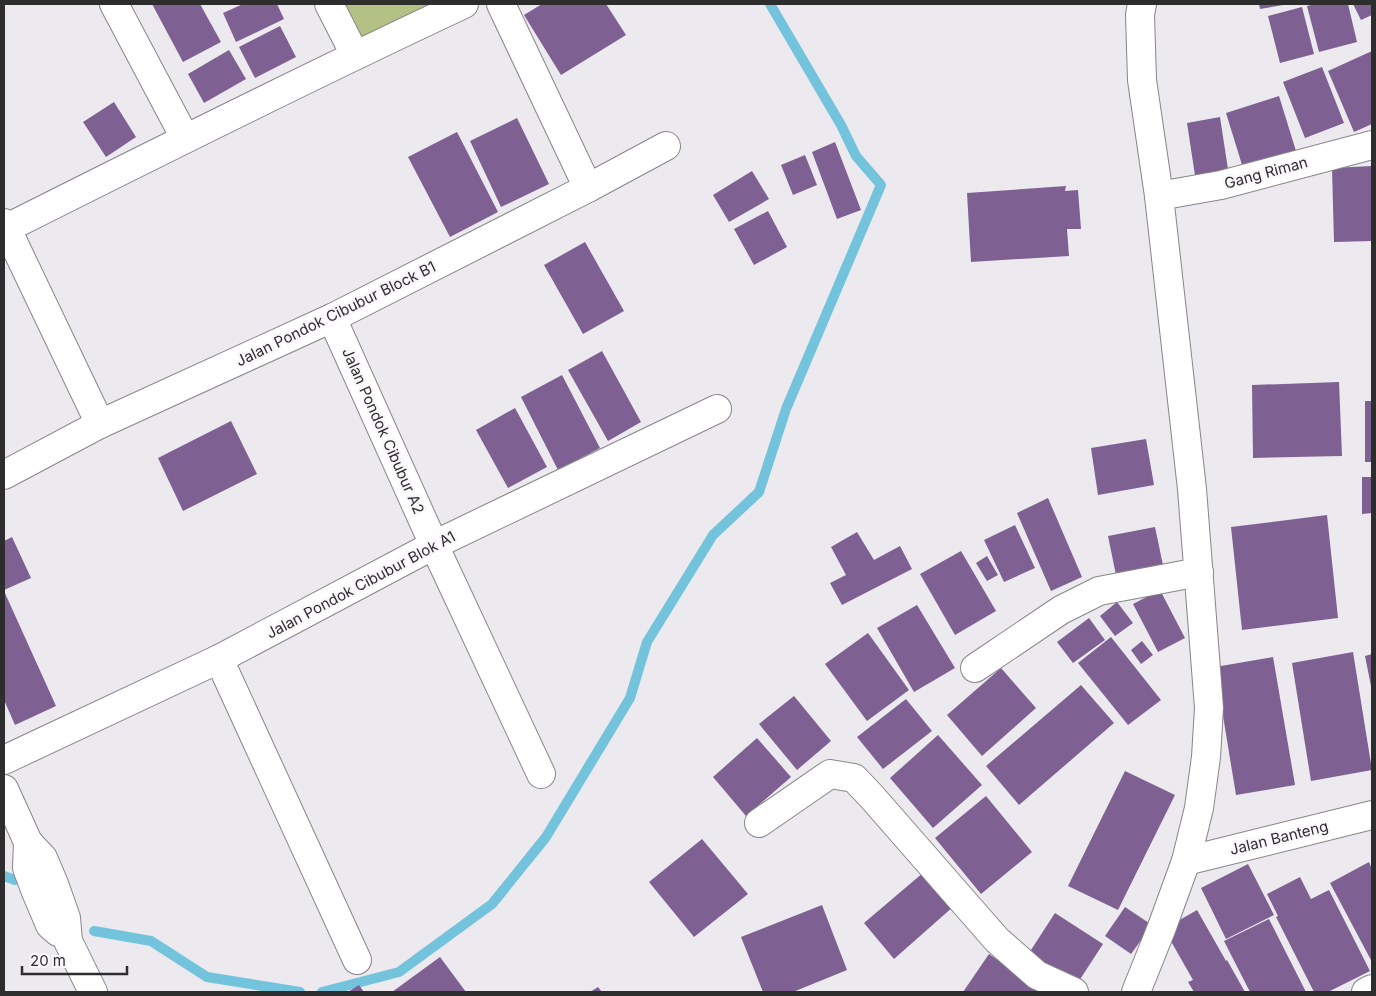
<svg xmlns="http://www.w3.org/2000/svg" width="1376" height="996" font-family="Inter,sans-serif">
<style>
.green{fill:#b3c184}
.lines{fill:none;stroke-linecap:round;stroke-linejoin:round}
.stream{stroke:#73c3dc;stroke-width:10}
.building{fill:#7e6093}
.minor-casing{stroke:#878589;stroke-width:30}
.tertiary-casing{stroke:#878589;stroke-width:30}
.minor{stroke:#fff;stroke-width:28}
.tertiary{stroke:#fff;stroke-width:28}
.labels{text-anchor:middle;stroke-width:5;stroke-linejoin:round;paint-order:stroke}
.street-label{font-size:15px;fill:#2e2d2e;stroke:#faf7fb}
</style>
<rect width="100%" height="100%" fill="#eceaee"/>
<path class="green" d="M329,4H464L355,55Z"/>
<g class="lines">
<g class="stream">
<path d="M4,876L15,880"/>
<path d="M94,931L151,941L207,977L300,992"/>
<path d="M322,992L399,972L492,904L546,837L630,698L647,642L713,535L759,492L786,409L881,185L856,156L841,125L770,4"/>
</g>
</g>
<g class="building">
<path d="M152,4H200L221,42L183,62Z"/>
<path d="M243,4H277L284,19L236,42L223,13Z"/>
<path d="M542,4H606L626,35L561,75L524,15Z"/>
<path d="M1259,4H1283V5L1260,9Z"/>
<path d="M1315,4H1348L1357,42L1319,52L1307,6Z"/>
<path d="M1353,4H1372V15L1361,20Z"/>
<path d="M1302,7L1314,54L1280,63L1268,16Z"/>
<path d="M280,26L296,57L255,78L239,47Z"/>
<path d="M229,50L246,79L204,103L188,74Z"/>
<path d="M1372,51V124L1354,132L1328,71Z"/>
<path d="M1322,67L1344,123L1305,138L1283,82Z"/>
<path d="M1279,96L1296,151L1243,168L1226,113Z"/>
<path d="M114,102L136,137L106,157L83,122Z"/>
<path d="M1220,117L1229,176L1196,182L1187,123Z"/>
<path d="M517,118L549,184L501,207L470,141Z"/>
<path d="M457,132L498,212L450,237L408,157Z"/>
<path d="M835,142L861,210L837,219L812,152Z"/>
<path d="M805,155L817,185L793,195L781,165Z"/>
<path d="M1372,166V241L1334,242L1332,168Z"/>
<path d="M752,171L769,199L729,222L713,195Z"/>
<path d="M1066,186L1065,191L1078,190L1081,229H1067L1069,256L971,262L967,193Z"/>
<path d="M768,211L787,247L754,265L734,229Z"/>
<path d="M585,242L624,311L583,334L544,265Z"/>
<path d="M602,351L641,422L608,441L568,370Z"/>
<path d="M562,375L600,448L558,470L521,397Z"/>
<path d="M1339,382L1342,456L1253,458L1252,385Z"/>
<rect x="1365" y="401" width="7" height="61"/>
<path d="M515,408L547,467L508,488L476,430Z"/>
<path d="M231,421L257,474L183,511L158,458Z"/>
<path d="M1146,439L1154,485L1098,495L1091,448Z"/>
<path d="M1362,477H1372V513L1362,514Z"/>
<path d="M1048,498L1082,577L1051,591L1017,513Z"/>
<path d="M1327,515L1338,618L1242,630L1231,527Z"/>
<path d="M1015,525L1035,568L1004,582L984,540Z"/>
<path d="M1155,527L1164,570L1117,580L1108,536Z"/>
<path d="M857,532L874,560L900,546L912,569L842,605L830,583L846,575L831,547Z"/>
<path d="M12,537L31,578L4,590V541Z"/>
<path d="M961,551L996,611L955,635L920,574Z"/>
<path d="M987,556L998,575L987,581L976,563Z"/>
<path d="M1160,590L1185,638L1158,652L1133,604Z"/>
<path d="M4,591L56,706L15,725L4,700Z"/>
<path d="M1117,602L1133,623L1115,636L1100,616Z"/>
<path d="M917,605L955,668L914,692L877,628Z"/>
<path d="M1089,618L1105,640L1073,663L1057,642Z"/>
<path d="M868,633L909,690L867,721L825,664Z"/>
<path d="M1111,637L1161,700L1128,725L1078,663Z"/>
<path d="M1142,641L1153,655L1141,664L1131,650Z"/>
<path d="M1353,652L1372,770L1311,781L1292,663Z"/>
<path d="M1372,654V686H1371L1365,656Z"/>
<path d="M1273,657L1295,785L1236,795L1215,667Z"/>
<path d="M1001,668L1036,708L982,756L947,715Z"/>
<path d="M1081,685L1114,723L1019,805L986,766Z"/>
<path d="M794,696L831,741L797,770L759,724Z"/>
<path d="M906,699L932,731L883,769L857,737Z"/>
<path d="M938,735L982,785L933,828L890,778Z"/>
<path d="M757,738L791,777L746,816L713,777Z"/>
<path d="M1125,771L1175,795L1118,910L1068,886Z"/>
<path d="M986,796L1032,852L981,894L935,838Z"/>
<path d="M702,839L748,894L694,937L649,882Z"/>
<path d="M1369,862L1372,869V962L1330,883Z"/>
<path d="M1248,864L1274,915L1226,939L1201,888Z"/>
<path d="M924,872L954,906L894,959L864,923Z"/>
<path d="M1300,877L1311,899L1329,890L1370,971L1328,992H1314L1276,917L1278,916L1267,894Z"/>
<path d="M822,905L847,970L793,992H763L741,937Z"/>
<path d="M1125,907L1152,925L1131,954L1105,936Z"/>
<path d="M1197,910L1226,961L1227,960L1245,992H1194L1188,982L1193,980L1164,929Z"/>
<path d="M1055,913L1103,944L1077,984L1029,953Z"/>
<path d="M1269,919L1306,992H1250L1224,941Z"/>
<path d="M989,954L1043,992H963Z"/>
<path d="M440,957L466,992H392Z"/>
<path d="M359,985L364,992H348Z"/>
<path d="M598,987L602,992H590Z"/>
</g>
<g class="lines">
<g class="minor-casing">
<g id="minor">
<path d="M114,4L185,138"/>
<path d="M329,4L355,55"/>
<path d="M501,4L588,188"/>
<path d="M1159,196L1221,185L1372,145"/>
<path d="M4,223L100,424"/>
<path d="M7,228C158,152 310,76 464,4"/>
<path d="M332,318L434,545L541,774"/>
<path d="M4,475L100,424L332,318L588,188L666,146"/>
<path d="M219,659L357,960"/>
<path d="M975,668L1061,610L1099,591L1199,572"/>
<path d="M4,760L219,659L434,545L717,409"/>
<path d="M4,789L28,842L43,858L54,884L66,918L68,941L93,992"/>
<path d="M759,823L830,774L854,778L872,797L997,940L1037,975L1074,992"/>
<path d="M28,842L27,868L36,892L50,925L58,932"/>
<path d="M1186,861L1372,815"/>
<path d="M1366,992L1372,989"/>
</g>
</g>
<g class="tertiary-casing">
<path id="tertiary" d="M1136,992L1162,927L1186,861L1199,808L1206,757L1209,708L1192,489L1159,196L1142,80L1140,15L1142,4"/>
</g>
<use href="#minor" class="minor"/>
<use href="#tertiary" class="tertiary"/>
</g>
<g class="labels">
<g class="street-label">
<text transform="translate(1266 173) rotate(-15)" y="5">Gang Riman</text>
<text transform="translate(336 314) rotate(-26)" y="5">Jalan Pondok Cibubur Block B1</text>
<text transform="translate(383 431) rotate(66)" y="5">Jalan Pondok Cibubur A2</text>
<text transform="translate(361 585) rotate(-28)" y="5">Jalan Pondok Cibubur Blok A1</text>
<text transform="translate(1279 838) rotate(-14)" y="5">Jalan Banteng</text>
</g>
</g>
<rect width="1376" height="996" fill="none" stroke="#2e2d2e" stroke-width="10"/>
<path d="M22 966v8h105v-8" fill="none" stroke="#2e2d2e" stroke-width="2.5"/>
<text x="30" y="966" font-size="15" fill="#2e2d2e" stroke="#faf7fb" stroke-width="4" paint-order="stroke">20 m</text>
</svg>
